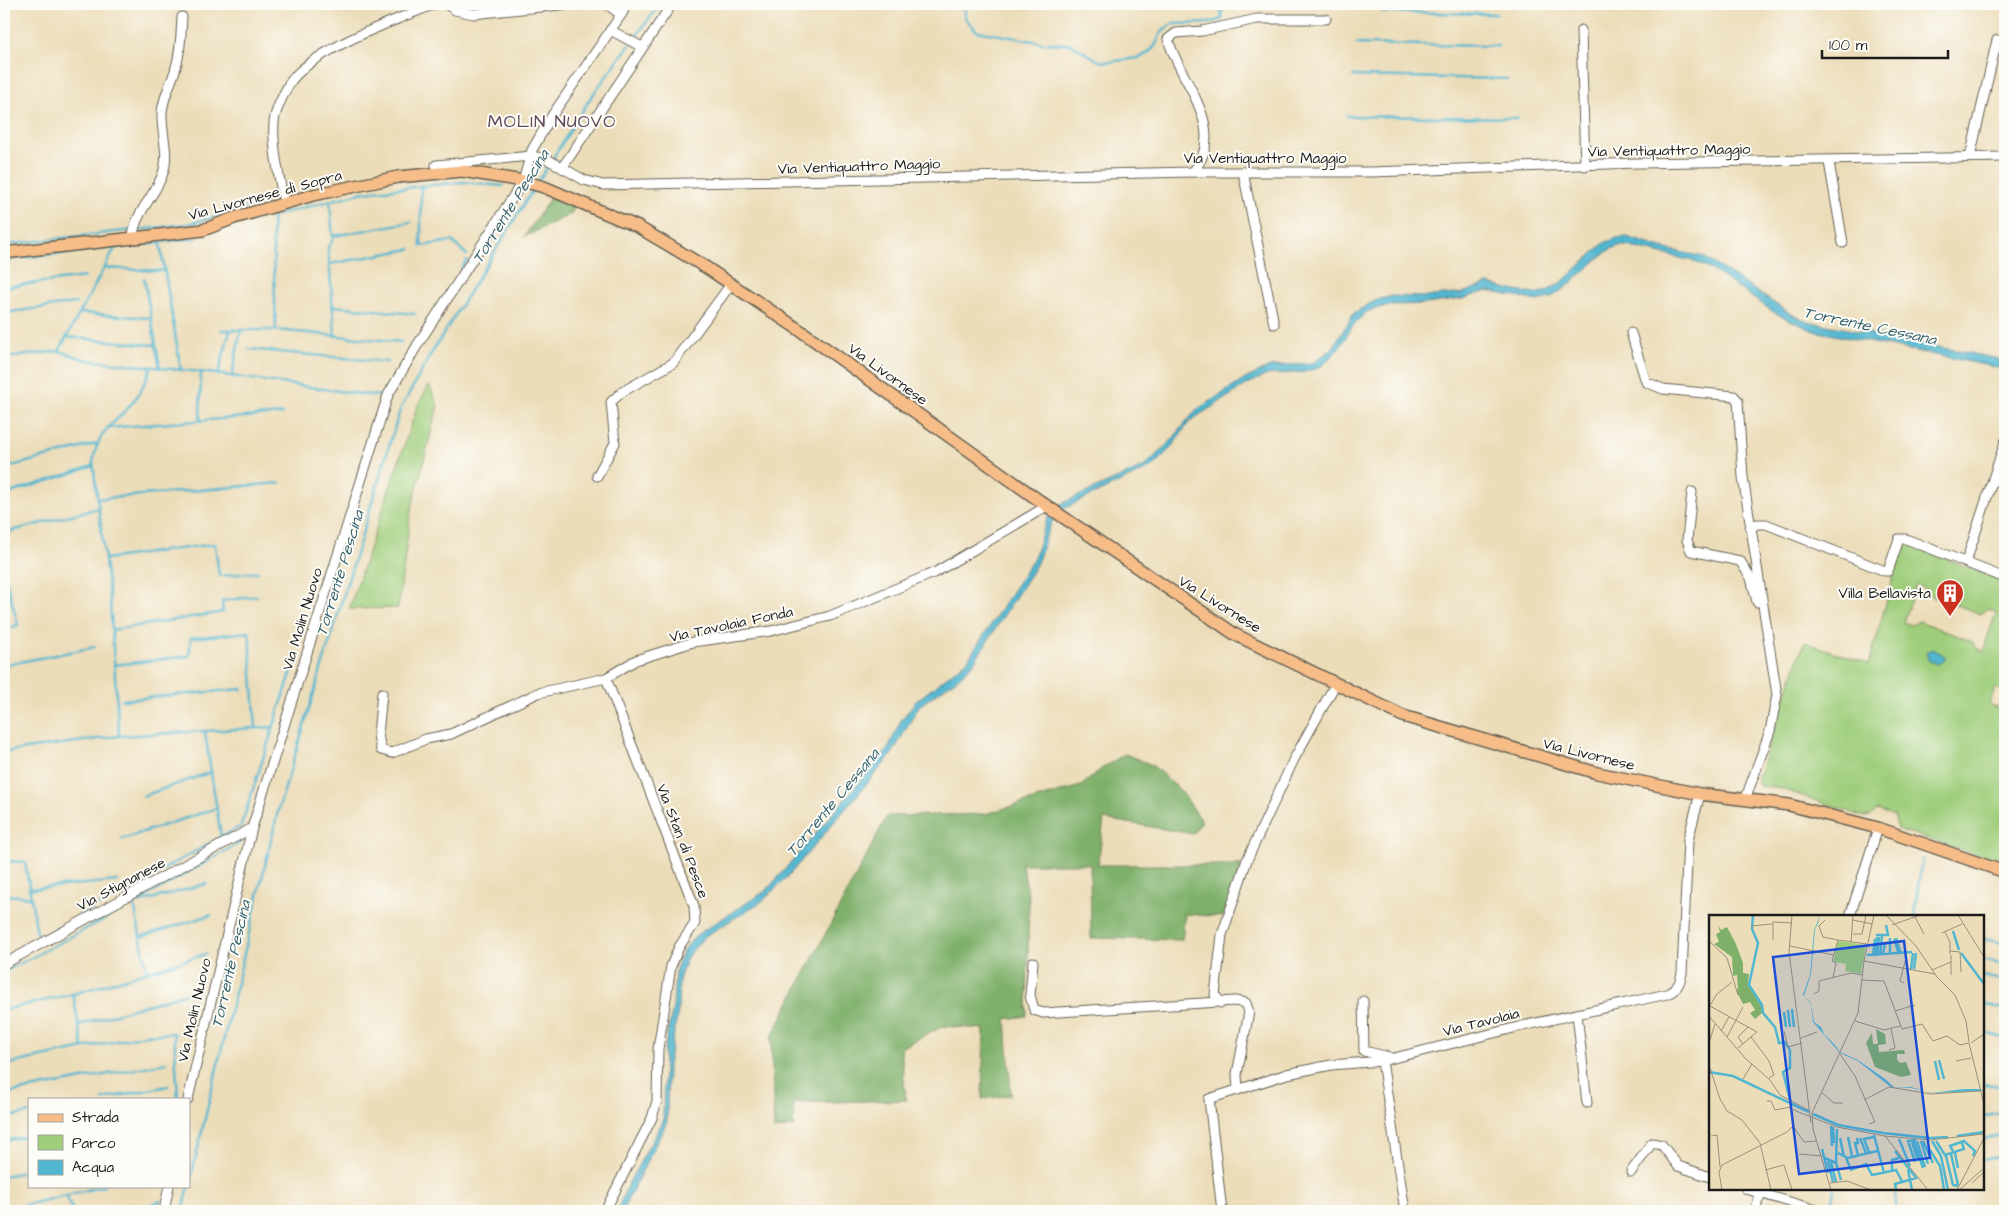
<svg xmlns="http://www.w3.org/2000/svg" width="2009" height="1215" font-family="'Architects Daughter',sans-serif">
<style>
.green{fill:#9fcd7a;stroke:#5e744b;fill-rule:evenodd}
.forest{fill:#7fb06a;stroke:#4e6643}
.water{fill:#51b6cf;stroke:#366976}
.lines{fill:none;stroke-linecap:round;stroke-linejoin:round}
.stream{stroke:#51b6cf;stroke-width:2.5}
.minor-casing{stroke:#656053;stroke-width:11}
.major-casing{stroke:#656053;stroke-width:14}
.minor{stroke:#fff;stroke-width:9}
.major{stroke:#f7bd88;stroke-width:11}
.labels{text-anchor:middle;stroke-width:4;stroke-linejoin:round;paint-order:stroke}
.street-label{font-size:15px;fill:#1c1c1c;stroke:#fdfcf7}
.poi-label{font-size:15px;fill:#1c1c1c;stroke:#fdfcf7;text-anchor:end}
.water-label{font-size:16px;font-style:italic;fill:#34616d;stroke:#fdfcf7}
.quarter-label{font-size:18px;letter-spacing:1px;fill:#634c5c;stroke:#fdfcf7}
.inset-river{fill:none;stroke:#51b6cf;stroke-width:2.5}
.inset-road{fill:none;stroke:#99907a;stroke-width:1}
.view{fill:#1d4ed8;fill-opacity:0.15;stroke:#1d4ed8;stroke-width:2.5}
.inset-edge{fill:none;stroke:#1c1c1c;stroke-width:2.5}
</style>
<rect width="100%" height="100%" fill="#fdfcf7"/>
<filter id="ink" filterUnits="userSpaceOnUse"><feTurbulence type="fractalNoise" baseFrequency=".02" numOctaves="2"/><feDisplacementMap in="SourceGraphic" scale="10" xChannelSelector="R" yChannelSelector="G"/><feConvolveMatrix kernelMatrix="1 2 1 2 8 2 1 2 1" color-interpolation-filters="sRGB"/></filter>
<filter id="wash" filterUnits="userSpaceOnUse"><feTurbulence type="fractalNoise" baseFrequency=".0096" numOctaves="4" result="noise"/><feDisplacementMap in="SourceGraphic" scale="20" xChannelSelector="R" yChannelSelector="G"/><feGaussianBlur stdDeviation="1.12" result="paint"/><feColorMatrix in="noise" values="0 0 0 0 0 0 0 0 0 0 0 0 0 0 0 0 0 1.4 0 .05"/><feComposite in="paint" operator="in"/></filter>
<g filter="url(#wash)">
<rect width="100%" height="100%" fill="#ecddb9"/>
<g class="green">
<path d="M429,385L438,405L411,511L398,608L349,609L417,407Z"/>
<path d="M1903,542L2005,582V692L1995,688L1989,705L2005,711V864L1898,829L1894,816L1877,810L1871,816L1864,817L1776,787L1759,786L1757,780L1804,642L1869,664ZM1916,585L1924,588L1927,594L1981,614L1988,609L1996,612L1983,651L1976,648L1973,642L1919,621L1911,625L1903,622Z"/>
</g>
<g class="forest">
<path d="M552,195L576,204L571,214L524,237Z"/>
<path d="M1125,754L1152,765L1181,791L1202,821L1193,834L1104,819L1098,865H1242L1223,917L1185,914L1182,940L1091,938L1090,864H1022L1029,899L1027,1016L1006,1019L1011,1095L982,1099L984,1029L943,1026L901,1048L906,1100L794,1103L793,1127L774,1130L771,1038L887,816L985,814L1081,786L1105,766Z"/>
</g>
<g class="water">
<path d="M1627,237L1661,248L1704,257L1791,314L1807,321L1994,358L2005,361V369L1814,331L1775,313L1712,270L1693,261L1626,246H1617L1605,253L1564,289L1550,298L1537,301L1487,291L1462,299L1426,304L1392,305L1374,309L1365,313L1352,327L1340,347L1321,367L1305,372L1267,375L1248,384L1190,421L1172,447L1152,467L1061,510C1046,525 1045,546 1036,565L973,664L958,678L919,706L892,754L791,873L764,900L704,937L687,957L679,980L678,1012L668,1065L667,1122L622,1211H617L627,1186L663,1121L664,1050L673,1007L675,972L684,949L698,934L767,890L888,749L900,722L915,702L967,661L1032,561C1041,544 1042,523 1054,507L1145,466L1170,442L1196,410L1247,378L1270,367L1313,363L1332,349L1354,313L1376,300L1392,296L1425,297L1462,293L1488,284L1516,291L1536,294L1547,291L1562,282L1604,243L1617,238Z"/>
<path d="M1933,649L1945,656V660L1937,664L1929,661L1926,653Z"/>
</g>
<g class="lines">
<g class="stream">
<path d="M965,4V18L977,31L1044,43L1071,44L1099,61L1108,62L1138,58L1147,54L1155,46L1162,31L1172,24L1208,23L1222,19L1221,4"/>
<path d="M1383,12L1496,14"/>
<path d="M1356,44L1498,46"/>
<path d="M1353,76L1507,79"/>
<path d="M1347,116L1518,118"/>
<path d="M538,182L591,97L660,4"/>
<path d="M421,185V246L452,241L467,255"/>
<path d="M330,201L333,240L328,247L335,336"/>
<path d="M137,230L189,224L265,202"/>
<path d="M333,236L411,222"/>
<path d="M160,243L181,370"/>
<path d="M4,245L132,230"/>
<path d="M4,260L197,238"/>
<path d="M330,264L410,249"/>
<path d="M104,268L164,271"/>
<path d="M461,269L467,260"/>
<path d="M144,278L160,368"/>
<path d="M4,287L85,277"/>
<path d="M333,306L415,314"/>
<path d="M4,313L76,303"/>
<path d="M80,313L150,318"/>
<path d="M221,330H276L401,342"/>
<path d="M276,330L272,216L364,192L464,182L503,186"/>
<path d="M67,337L154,345"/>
<path d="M248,349L387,362"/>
<path d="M59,351L87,360L201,372L360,394L383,396L385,393"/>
<path d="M4,358L59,351L115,248"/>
<path d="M218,375L230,330"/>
<path d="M232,376L241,330"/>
<path d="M200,419L201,372"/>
<path d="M107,428L282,414"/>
<path d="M4,468L96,444"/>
<path d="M4,495L93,466"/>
<path d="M97,499L280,483"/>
<path d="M4,533L98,508"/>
<path d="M105,559L215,544L219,576L258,572"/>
<path d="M4,571L18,625L4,630"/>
<path d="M112,630L223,612L222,601L257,596"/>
<path d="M4,643V689"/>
<path d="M5,665L95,647"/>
<path d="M114,665L189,656L191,638L249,632L256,728"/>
<path d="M122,700L242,689"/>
<path d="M205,733L221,837"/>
<path d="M119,736L110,601L93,462C99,429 108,430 128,408C139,396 146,382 151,367"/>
<path d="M4,752L119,736L274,727"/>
<path d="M143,796L211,772"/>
<path d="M122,839L217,808"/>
<path d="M4,861L25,862L38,939"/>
<path d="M30,889L117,881"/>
<path d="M4,895L31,897"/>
<path d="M133,899L147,971"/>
<path d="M137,903L206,884"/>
<path d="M1914,916L1922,858"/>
<path d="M140,937L211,915"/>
<path d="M1983,939L2005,943"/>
<path d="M4,958L241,826L295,661"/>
<path d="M1983,960L2005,965"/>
<path d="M4,972L133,904L241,842"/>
<path d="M1983,976L2005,981"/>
<path d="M73,994L83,1048"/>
<path d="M1983,1004L2005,1009"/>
<path d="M4,1010L73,994L206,954"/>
<path d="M79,1025L197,990"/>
<path d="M1983,1033L2005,1038"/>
<path d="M4,1065L145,1035L174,1033L178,1099"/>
<path d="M1983,1084L2005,1086"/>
<path d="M4,1094L166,1063"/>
<path d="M103,1099L168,1086"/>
<path d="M1983,1117L2005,1112"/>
<path d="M4,1118L29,1113"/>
<path d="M1983,1140L2005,1135"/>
<path d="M4,1141L29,1136"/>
<path d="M1983,1160L2005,1155"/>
<path d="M4,1176L29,1171"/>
<path d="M1767,1189L1814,1205"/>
<path d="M1896,1189V1211"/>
<path d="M67,1197L73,1211"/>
<path d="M1769,1202L1802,1211"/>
<path d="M1819,1206L1827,1209L1831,1206L1834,1189"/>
<path d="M4,1210L104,1186"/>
<path d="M137,1211L160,1201"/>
<path d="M183,1211L278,811L400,410L431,354L534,188"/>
</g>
</g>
</g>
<g filter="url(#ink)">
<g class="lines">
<g class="minor-casing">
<g id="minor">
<path d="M446,4L455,10L473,14L570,4"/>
<path d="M607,4L621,15"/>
<path d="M610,30L642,47"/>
<path d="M1581,30L1585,166"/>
<path d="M1970,157L1997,40"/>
<path d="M1829,162L1843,243"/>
<path d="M436,165L531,156L547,159L584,180L603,185L1193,172H1371L1637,163L2005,157"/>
<path d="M562,168L672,4"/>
<path d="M1193,172C1229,128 1180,82 1168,39L1176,33L1202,31L1257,19H1326"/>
<path d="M1243,172L1274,324"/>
<path d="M284,203C280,181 270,137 275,116C278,106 284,93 289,84C310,50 398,19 435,4"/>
<path d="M133,238C134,211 157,196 164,170C169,151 161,133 162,113C163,96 172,83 176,67C181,50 181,34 182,17"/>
<path d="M1631,333L1646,382L1663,389L1734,396L1738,401L1743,477L1777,695L1770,731L1745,800"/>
<path d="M597,476L615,443L611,402L622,392L673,363L731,284"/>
<path d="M1692,492L1687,540L1691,551L1740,561L1751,578L1757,602"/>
<path d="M1750,528L1757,524H1766L1885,571H1888L1899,539H1906L2005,578"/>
<path d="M1966,562L2005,442"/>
<path d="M382,693L378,735L381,750L392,753L426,739L451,734L538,693L606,678L636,660L693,642L771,631L830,616L936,572L1047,506"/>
<path d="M1850,916L1878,828"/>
<path d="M1033,962L1030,995L1034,1010L1043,1013L1235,1001L1246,1003L1249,1012L1237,1074L1238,1090"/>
<path d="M4,964L252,828"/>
<path d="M1363,1001L1364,1051L1389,1057"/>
<path d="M1221,1003L1215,995L1222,935L1247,860L1294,759L1336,683"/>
<path d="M1577,1014L1587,1103"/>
<path d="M1382,1061L1405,1211"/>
<path d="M188,1099L252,828L388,395L418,344L523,181L532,150L551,117L623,12L625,6L621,4"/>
<path d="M1631,1172L1652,1143L1662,1145L1678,1166L1710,1177"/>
<path d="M1746,1189L1820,1211"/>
<path d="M164,1211L169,1186"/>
<path d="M605,1211L652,1118L657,1101L658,1049L671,966L679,947L695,923L694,906L606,678"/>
<path d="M1222,1211L1209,1099L1287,1074L1331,1065L1382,1061L1518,1027L1667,994C1677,990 1680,983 1682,973L1688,840L1700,794"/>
<path d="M1755,1211L1762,1189"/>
</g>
</g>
<g class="major-casing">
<path id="major" d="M4,253L203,230L234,218L313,195L398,177L462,171L523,181L544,187L638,227L707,268L804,333L1047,506L1236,635L1403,716L1597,773L1700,794L1789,805L1878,828L2005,872"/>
</g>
<use href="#minor" class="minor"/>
<use href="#major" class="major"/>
</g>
</g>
<defs>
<g id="building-pin" transform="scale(1.4375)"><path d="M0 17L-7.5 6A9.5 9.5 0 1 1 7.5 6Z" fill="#c8321e" stroke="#fdfcf7"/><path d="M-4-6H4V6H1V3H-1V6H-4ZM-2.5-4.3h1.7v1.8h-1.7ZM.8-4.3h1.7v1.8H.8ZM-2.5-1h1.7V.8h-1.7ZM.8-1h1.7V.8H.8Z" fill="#fff"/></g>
</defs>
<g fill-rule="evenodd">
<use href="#building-pin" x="1950" y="593"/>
</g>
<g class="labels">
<g class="street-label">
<text transform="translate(1669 150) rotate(-1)" y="5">Via Ventiquattro Maggio</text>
<text x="1265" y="163">Via Ventiquattro Maggio</text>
<text transform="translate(859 166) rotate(-2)" y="5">Via Ventiquattro Maggio</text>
<text transform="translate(265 195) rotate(-15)" y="5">Via Livornese di Sopra</text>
<text transform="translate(888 374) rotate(36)" y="5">Via Livornese</text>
<text transform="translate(1220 604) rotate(32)" y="5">Via Livornese</text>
<text transform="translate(302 619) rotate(-73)" y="5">Via Molin Nuovo</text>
<text transform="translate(731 624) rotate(-12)" y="5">Via Tavolaia Fonda</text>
<text transform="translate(1589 754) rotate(14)" y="5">Via Livornese</text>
<text transform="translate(683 841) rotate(69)" y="5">Via Stan di Pesce</text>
<text transform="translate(121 884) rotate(-28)" y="5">Via Stignanese</text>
<text transform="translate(194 1010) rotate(-77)" y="5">Via Molin Nuovo</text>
<text transform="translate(1481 1022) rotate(-14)" y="5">Via Tavolaia</text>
</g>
<g class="poi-label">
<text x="1931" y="598">Villa Bellavista</text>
</g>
<g class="water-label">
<text transform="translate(510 206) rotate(-58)" y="6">Torrente Pescina</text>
<text transform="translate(1870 325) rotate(12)" y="6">Torrente Cessana</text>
<text transform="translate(339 573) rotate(-73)" y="6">Torrente Pescina</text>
<text transform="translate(832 802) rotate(-50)" y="6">Torrente Cessana</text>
<text transform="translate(230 964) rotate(-77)" y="6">Torrente Pescina</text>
</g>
<g class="quarter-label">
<text x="552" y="127">MOLIN NUOVO</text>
</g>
</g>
<g transform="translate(1709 915)">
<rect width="275" height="275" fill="#ecddb9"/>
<path d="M129,26L157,30L152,59L136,56L137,49L124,47Z" fill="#9fcd7a"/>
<path d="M9,10L12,15L18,12L27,29L34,48V58L40,59L39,70L53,92V98L46,104L41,98L46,95L41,87L34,89L27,75L29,74L28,60L24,61L23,42L5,29L10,27L7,19L11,17ZM167,114L176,119L177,129L169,130L170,137L195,135L196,139H188V144L191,148L197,147L202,160L192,162L166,152L157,128L163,118L164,129H169Z" fill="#7fb06a"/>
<path d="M111,0L109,8L106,15L102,59L95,81L102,88L105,107L112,112L115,119L125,129L131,137L149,145L176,164L186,173L202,172L222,178L254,174H270L275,176L224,178L202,173H183L149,146L131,138L104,107L102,89L94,80L101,60L105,16Z" fill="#51b6cf"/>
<path class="inset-river" d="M44,0L43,14L49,28L40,70L53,90L54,98L66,112L70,128L76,127L81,135V153L74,157L81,185M244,16L250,35M167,20H179L177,10M181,23V39M187,23L192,39M185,24L190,39M252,38L275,69M174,39L176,28H181M158,40L203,37M171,40L173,21M164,41L166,24M167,41L168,22M168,41L170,22M202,54L204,38M205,54L207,38M83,94L85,112M79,95L81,112M75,97L77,112M230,145L235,164M226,146L230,165M0,157L24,161L100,197M104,199L129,210L174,218L221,223L239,222M122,211L123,231M124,212L125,228M165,220L175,258M248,221L275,217M139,222L143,241M131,223L135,242M148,223L149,228H146L149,240M151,223L157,238M190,224L201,251M205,226L214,253M208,226L216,252M212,226L219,249M214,226L224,248M223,226L232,241L239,275M227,226L236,240L255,234L253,228M203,227L209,246M113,234L119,258M221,235L231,251L235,274M186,236L208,264M244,236L241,231L255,226L266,236L264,241M160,237L155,224L165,222M129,238L139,243L168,236M246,238L249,253M242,239L249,270M237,241L244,270L249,271M116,243L127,248L132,265M137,243L142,255L157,249L163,260L187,255L194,268M119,246L124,267M122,247L127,267M206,247L199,226L207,225M127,248L128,214M199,255L203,275M183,256V245L190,243M187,275L186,269L207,263"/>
<path class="inset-road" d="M83,0L80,37L102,208M177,0L207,31L228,62L246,80L257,106L260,127M249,0L275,42M206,2L215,19M116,5L110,11L114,22L129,25M144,5L163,9M183,10L211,0M42,11L63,9M236,17L241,27V39M233,18L253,9M144,19H153L157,0M64,25V7L83,8M0,26L18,43L29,80M142,27L144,0M81,31L125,40M241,36L251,37L252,57M242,40V60M155,46L226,59M223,55L242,47M124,63L127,48L123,46L129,25L158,29M153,65L175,66L193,114L213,109L224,126L238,121L251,130L260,128M195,68L191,66L197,43M105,79L110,76V66L142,58L153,60M1,91L48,117L42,122M0,92L8,79L23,67M186,96L206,90M0,101L36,143L61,165L71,180L101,196M146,106L175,115L191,111M12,116L20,102M75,116L79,132L93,128M18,122L34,92M92,123L108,117M0,128L6,109M260,128L275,189M262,128L275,119M34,129L29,122L39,112M29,133L42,122L60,146L65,160L60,163M180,135L186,133L182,114M131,139L146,161L166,207L160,209M247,146L262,143M0,150L11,184L18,196L33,205L51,228L62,275M34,164L43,149M112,177L125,188H134M155,185L180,172L222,179L271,176M58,186H62L66,195L82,192M82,194L128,212L176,221L221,225L275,219M84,211L95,227L107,226M2,221L8,220L11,252M176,221L219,275M90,239L114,241M56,255L75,250L83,275M121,268L138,266L162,275M263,268L275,257M13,275L10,257L13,250L78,217L85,210L82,194M122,275L104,214L103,198L149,98L155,46L165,0M248,275L275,223M250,275L275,253"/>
<path class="view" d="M195,26L221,243L90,259L64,42Z"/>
<rect width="275" height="275" class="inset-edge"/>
</g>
<rect width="2009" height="1215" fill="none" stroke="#fdfcf7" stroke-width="20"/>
<rect x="28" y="1098" width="162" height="90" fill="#fdfcf7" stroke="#a3a29f"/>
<rect x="38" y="1114" width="25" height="8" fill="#f7bd88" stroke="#a3a29f"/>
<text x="72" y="1122" font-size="15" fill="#1c1c1c">Strada</text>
<rect x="38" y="1135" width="25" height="15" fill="#9fcd7a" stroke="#a3a29f"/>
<text x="72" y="1148" font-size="15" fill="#1c1c1c">Parco</text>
<rect x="38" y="1160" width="25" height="15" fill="#51b6cf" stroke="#a3a29f"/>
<text x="72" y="1172" font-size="15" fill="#1c1c1c">Acqua</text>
<path d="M1822 50v8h126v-8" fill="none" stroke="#1c1c1c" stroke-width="2.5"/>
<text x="1829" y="50" font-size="15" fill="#1c1c1c" stroke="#fdfcf7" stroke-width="4" paint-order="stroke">100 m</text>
</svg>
